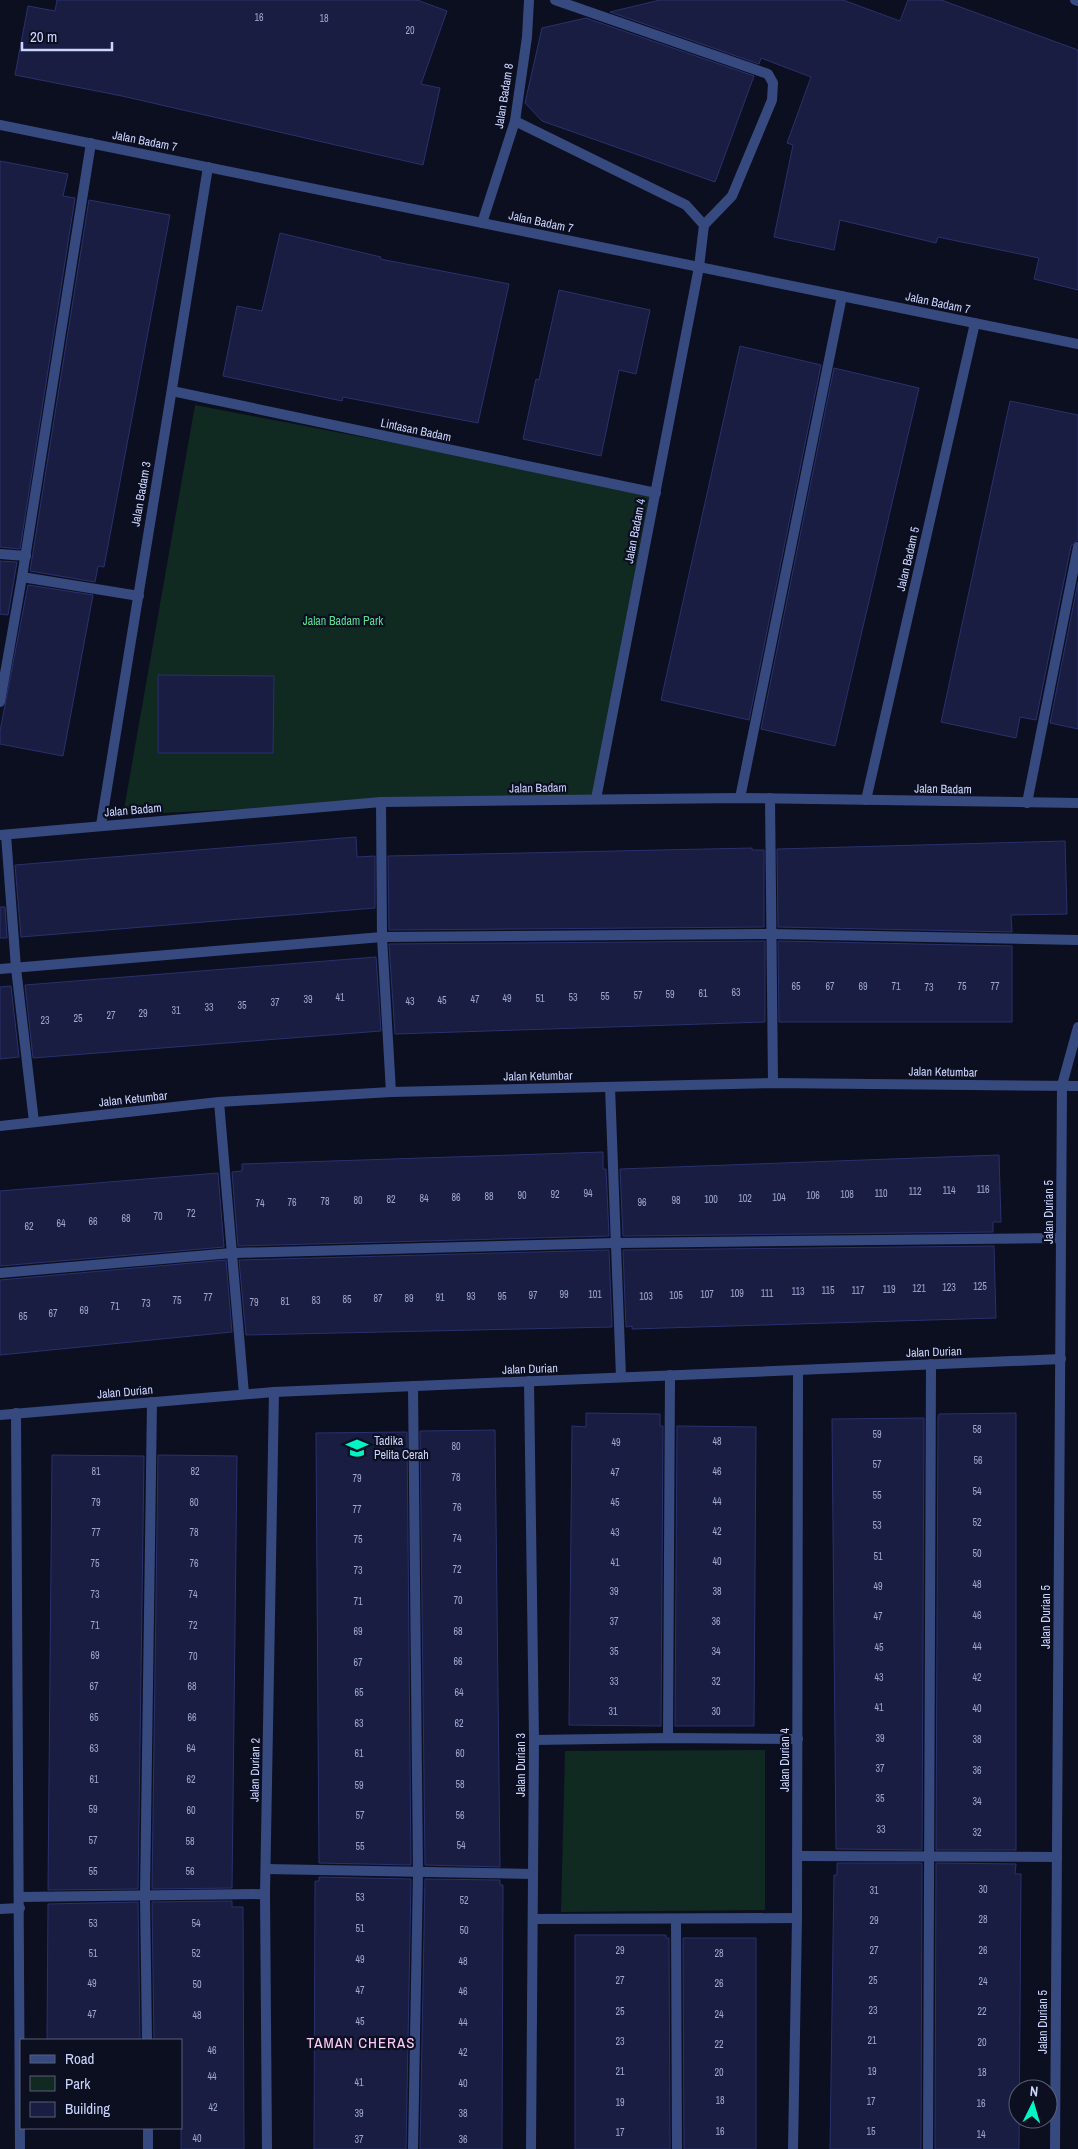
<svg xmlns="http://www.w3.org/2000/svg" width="1078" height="2149" font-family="'Archivo Narrow',sans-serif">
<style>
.green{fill:#102921}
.building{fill:#181d41;stroke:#2a316d}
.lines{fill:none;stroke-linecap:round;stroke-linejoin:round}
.lane{stroke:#374a7f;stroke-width:10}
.street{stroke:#374a7f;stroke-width:10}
.labels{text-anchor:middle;stroke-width:4.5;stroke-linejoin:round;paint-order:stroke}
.number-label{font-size:10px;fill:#9ea7d0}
.street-label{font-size:12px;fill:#cbd5ff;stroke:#0c0f20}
.park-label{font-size:12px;fill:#57df94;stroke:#0c0f20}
.poi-label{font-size:12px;fill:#cbd5ff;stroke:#0c0f20;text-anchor:start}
.quarter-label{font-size:15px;letter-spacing:1px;fill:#ffcdfc;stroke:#0c0f20}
</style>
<rect width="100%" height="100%" fill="#0c0f20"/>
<g class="green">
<path d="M195,405L656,493L596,799L381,802L123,815Z"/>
<path d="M765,1750V1910L561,1912L565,1751Z"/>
</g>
<g class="building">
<path d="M57,0H417L447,11L421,84L440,88L423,165L122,96L15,75L28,6L55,11Z"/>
<path d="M660,0H843L900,21L908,0H941L1078,50V290L1034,279L1039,258L938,237L936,243L840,220L834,250L774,237L793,145L787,143L811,77L761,58L759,64L610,12Z"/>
<path d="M586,18L754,76L715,182L542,121L525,103L542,28Z"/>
<path d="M0,161L68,174L63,196L75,198L20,549L0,547Z"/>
<path d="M89,200L170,215L104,567L98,566L95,582L30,571Z"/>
<path d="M280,233L381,257L380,259L509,284L478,423L343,397L342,401L223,376L237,306L262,311Z"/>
<path d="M559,290L650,310L636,374L619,370L601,456L523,439L536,379L539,380Z"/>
<path d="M740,346L821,365L749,720L661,700Z"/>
<path d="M834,368L919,388L835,746L761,729Z"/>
<path d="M1010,401L1078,415V540L1071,546L1036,720L1020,717L1016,738L941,722Z"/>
<path d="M0,561L17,562L8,615L0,614Z"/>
<path d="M1078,582V729L1050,723Z"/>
<path d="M28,585L93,595L63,756L0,744V731Z"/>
<path d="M158,675L274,676L273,753H158Z"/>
<path d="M356,837L357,857L375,856V908L21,937L15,865Z"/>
<path d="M1065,841L1067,914L1011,915L1012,932L778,927L777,849Z"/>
<path d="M752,848V850H764V927L389,930L388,856Z"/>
<path d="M0,907H5L7,938H0Z"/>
<path d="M765,941V1022L395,1034L389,944Z"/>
<path d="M778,941L1012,946V1022H779Z"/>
<path d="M376,957L381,1031L33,1058L25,985Z"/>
<path d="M11,986L19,1057L0,1059V987Z"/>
<path d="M603,1152V1169H606L609,1236L238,1246L232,1172L242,1171V1164Z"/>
<path d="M999,1155L1001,1222H993V1232L623,1236L620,1169Z"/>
<path d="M218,1173L224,1247L0,1266V1191Z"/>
<path d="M994,1246L996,1318L632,1329V1326L626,1327L623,1250Z"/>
<path d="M609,1250L612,1327L246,1335L239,1260Z"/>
<path d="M226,1260L232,1332L0,1355V1280Z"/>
<path d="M586,1413L660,1414V1426H663L661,1726L569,1725L572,1426L586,1427Z"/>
<path d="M1016,1413V1850H936L938,1418L939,1414Z"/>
<path d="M924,1418L922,1850L836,1849L832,1419Z"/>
<path d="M677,1426L756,1427L754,1726H675Z"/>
<path d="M495,1430L500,1867L425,1865L420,1431Z"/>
<path d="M407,1432L411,1865L319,1863L316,1433Z"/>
<path d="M52,1455L144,1456L138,1889L48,1890Z"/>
<path d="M158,1455L237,1456L232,1888L152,1889Z"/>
<path d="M837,1863H922L921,2149H830L834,1875H837Z"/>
<path d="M936,1863L1016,1864L1015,1874H1021L1019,2149H935Z"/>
<path d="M319,1877L411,1879L406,2149H314L315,1881H319Z"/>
<path d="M425,1879L500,1880V1885H503L502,2149H420Z"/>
<path d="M232,1901V1907H243L244,2149H181V2040H154L152,1902Z"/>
<path d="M138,1902L140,2040H47L48,1904Z"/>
<path d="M575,1935H666V1938H669L670,2149H575Z"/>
<path d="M683,1938H756V2149H684Z"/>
</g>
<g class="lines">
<g class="lane">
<path d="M555,0L768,74L773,83L772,100L732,196L704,225"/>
<path d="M515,121L686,205L704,225L699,267"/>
<path d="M0,554L26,556"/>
<path d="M22,577L139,596"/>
<path d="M0,702L22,577L91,143"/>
<path d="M740,798L842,296"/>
<path d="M770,798L773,1083"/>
<path d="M381,802L382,937L391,1092"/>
<path d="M1027,803L1078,547"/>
<path d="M6,835L16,968L34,1122"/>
<path d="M0,969L382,937L770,934L1078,940"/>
<path d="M610,1087L621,1377"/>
<path d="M219,1102L244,1394"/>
<path d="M0,1273L232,1253L616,1243L1061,1238"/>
<path d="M413,1386L418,1872L413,2149"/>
<path d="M668,1738L670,1375"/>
<path d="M534,1740L668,1738L798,1739"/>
<path d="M798,1856L1057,1857"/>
<path d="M266,1869L533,1874"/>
<path d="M20,1897L265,1894"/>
<path d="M533,1919L797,1918"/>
<path d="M676,1919L677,2149"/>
<path d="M147,2040L145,1896L152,1402"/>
<path d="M148,2128V2149"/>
<path d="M928,2149L931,1364"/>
</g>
<g class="street">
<path d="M1075,0L1078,1"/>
<path d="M0,125L1078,344"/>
<path d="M482,223L515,121L527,37L529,0"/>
<path d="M172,391L656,493"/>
<path d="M596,799L699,267"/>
<path d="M866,800L975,323"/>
<path d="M101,825L208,167"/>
<path d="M0,835L381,802L740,798L1078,803"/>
<path d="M0,1126L219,1102L391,1092L773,1083L1078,1086"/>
<path d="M529,1381L534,1740L531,2149"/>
<path d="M16,1413L20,2149"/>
<path d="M0,1415L274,1392L1061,1359"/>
<path d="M0,1909L20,1908"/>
<path d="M267,2149L265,1894L274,1392"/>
<path d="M793,2149L797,1918L798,1370"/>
<path d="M1055,2149L1062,1085L1078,1027"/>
</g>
</g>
<defs>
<g id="school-bare" transform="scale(1.725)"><path d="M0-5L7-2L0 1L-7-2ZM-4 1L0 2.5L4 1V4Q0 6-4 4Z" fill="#00f6c4" stroke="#0c0f20" stroke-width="2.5" paint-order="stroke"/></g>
</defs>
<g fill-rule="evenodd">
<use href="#school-bare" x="357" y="1448"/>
</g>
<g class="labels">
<g class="number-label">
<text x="259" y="21">16</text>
<text x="324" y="22">18</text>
<text x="410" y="34">20</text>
<text x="796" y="990">65</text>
<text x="830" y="990">67</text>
<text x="863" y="990">69</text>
<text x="896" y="990">71</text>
<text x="962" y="990">75</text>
<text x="995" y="990">77</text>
<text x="929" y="991">73</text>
<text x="736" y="996">63</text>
<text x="703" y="997">61</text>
<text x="670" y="998">59</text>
<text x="638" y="999">57</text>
<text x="605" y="1000">55</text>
<text x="340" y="1001">41</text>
<text x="573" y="1001">53</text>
<text x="507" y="1002">49</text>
<text x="540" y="1002">51</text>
<text x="308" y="1003">39</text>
<text x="475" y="1003">47</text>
<text x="442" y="1004">45</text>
<text x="410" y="1005">43</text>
<text x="275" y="1006">37</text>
<text x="242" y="1009">35</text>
<text x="209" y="1011">33</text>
<text x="176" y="1014">31</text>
<text x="143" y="1017">29</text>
<text x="111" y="1019">27</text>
<text x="78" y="1022">25</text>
<text x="45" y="1024">23</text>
<text x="983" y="1193">116</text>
<text x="949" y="1194">114</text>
<text x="915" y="1195">112</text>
<text x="588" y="1197">94</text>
<text x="881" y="1197">110</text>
<text x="555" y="1198">92</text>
<text x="847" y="1198">108</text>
<text x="522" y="1199">90</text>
<text x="813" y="1199">106</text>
<text x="489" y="1200">88</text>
<text x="456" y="1201">86</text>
<text x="779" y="1201">104</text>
<text x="424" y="1202">84</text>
<text x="745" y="1202">102</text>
<text x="391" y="1203">82</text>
<text x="711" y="1203">100</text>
<text x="358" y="1204">80</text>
<text x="676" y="1204">98</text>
<text x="325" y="1205">78</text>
<text x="292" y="1206">76</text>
<text x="642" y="1206">96</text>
<text x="260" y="1207">74</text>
<text x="191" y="1217">72</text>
<text x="158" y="1220">70</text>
<text x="126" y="1222">68</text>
<text x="93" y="1225">66</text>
<text x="61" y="1227">64</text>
<text x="29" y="1230">62</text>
<text x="980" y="1290">125</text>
<text x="949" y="1291">123</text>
<text x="919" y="1292">121</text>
<text x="889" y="1293">119</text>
<text x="828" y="1294">115</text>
<text x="858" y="1294">117</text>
<text x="798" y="1295">113</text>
<text x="737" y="1297">109</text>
<text x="767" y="1297">111</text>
<text x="564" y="1298">99</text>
<text x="595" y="1298">101</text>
<text x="707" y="1298">107</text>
<text x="533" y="1299">97</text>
<text x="676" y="1299">105</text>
<text x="471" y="1300">93</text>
<text x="502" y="1300">95</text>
<text x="646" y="1300">103</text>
<text x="208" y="1301">77</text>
<text x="440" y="1301">91</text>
<text x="378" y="1302">87</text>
<text x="409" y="1302">89</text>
<text x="347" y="1303">85</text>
<text x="177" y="1304">75</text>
<text x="316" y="1304">83</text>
<text x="285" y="1305">81</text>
<text x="254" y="1306">79</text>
<text x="146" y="1307">73</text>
<text x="115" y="1310">71</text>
<text x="84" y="1314">69</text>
<text x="53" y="1317">67</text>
<text x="23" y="1320">65</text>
<text x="977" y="1433">58</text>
<text x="877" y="1438">59</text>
<text x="717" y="1445">48</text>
<text x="616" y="1446">49</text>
<text x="456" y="1450">80</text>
<text x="978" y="1464">56</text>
<text x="877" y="1468">57</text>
<text x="96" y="1475">81</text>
<text x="195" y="1475">82</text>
<text x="717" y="1475">46</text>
<text x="615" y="1476">47</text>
<text x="456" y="1481">78</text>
<text x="357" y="1482">79</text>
<text x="977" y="1495">54</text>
<text x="877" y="1499">55</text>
<text x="717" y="1505">44</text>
<text x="96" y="1506">79</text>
<text x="194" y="1506">80</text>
<text x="615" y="1506">45</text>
<text x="457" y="1511">76</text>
<text x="357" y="1513">77</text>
<text x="977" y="1526">52</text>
<text x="877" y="1529">53</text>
<text x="717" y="1535">42</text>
<text x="96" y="1536">77</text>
<text x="194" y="1536">78</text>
<text x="615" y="1536">43</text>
<text x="457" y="1542">74</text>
<text x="358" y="1543">75</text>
<text x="977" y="1557">50</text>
<text x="878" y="1560">51</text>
<text x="717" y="1565">40</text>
<text x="615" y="1566">41</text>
<text x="95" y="1567">75</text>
<text x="194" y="1567">76</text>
<text x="457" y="1573">72</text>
<text x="358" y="1574">73</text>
<text x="977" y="1588">48</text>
<text x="878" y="1590">49</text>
<text x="614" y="1595">39</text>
<text x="717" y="1595">38</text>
<text x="95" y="1598">73</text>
<text x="193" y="1598">74</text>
<text x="458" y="1604">70</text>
<text x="358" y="1605">71</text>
<text x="977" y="1619">46</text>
<text x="878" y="1620">47</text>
<text x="614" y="1625">37</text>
<text x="716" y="1625">36</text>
<text x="95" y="1629">71</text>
<text x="193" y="1629">72</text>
<text x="358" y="1635">69</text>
<text x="458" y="1635">68</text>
<text x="977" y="1650">44</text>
<text x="879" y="1651">45</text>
<text x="614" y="1655">35</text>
<text x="716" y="1655">34</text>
<text x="95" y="1659">69</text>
<text x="193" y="1660">70</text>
<text x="458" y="1665">66</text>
<text x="358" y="1666">67</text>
<text x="879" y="1681">43</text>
<text x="977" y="1681">42</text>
<text x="614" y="1685">33</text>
<text x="716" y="1685">32</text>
<text x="94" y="1690">67</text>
<text x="192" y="1690">68</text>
<text x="359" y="1696">65</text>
<text x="459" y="1696">64</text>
<text x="879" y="1711">41</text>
<text x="977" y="1712">40</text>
<text x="613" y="1715">31</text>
<text x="716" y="1715">30</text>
<text x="94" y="1721">65</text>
<text x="192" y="1721">66</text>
<text x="359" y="1727">63</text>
<text x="459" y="1727">62</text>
<text x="880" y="1742">39</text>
<text x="977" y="1743">38</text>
<text x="94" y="1752">63</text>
<text x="191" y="1752">64</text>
<text x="359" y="1757">61</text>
<text x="460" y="1757">60</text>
<text x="880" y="1772">37</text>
<text x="977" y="1774">36</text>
<text x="94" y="1783">61</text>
<text x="191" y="1783">62</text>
<text x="460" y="1788">58</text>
<text x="359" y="1789">59</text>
<text x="880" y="1802">35</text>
<text x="977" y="1805">34</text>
<text x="93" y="1813">59</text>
<text x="191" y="1814">60</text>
<text x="360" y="1819">57</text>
<text x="460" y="1819">56</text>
<text x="881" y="1833">33</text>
<text x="977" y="1836">32</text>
<text x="93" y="1844">57</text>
<text x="190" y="1845">58</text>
<text x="461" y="1849">54</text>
<text x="360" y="1850">55</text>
<text x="93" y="1875">55</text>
<text x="190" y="1875">56</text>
<text x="983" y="1893">30</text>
<text x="874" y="1894">31</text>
<text x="360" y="1901">53</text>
<text x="464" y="1904">52</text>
<text x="983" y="1923">28</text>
<text x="874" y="1924">29</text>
<text x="93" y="1927">53</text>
<text x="196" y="1927">54</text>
<text x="360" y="1932">51</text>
<text x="464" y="1934">50</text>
<text x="620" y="1954">29</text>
<text x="874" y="1954">27</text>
<text x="983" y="1954">26</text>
<text x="93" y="1957">51</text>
<text x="196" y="1957">52</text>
<text x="719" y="1957">28</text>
<text x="360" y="1963">49</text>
<text x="463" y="1965">48</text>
<text x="620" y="1984">27</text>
<text x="873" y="1984">25</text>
<text x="983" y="1985">24</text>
<text x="92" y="1987">49</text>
<text x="719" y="1987">26</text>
<text x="197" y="1988">50</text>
<text x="360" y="1994">47</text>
<text x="463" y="1995">46</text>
<text x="873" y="2014">23</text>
<text x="620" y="2015">25</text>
<text x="982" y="2015">22</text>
<text x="92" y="2018">47</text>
<text x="719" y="2018">24</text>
<text x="197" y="2019">48</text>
<text x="360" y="2025">45</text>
<text x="463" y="2026">44</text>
<text x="872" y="2044">21</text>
<text x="620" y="2045">23</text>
<text x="982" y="2046">20</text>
<text x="719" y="2048">22</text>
<text x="212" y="2054">46</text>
<text x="463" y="2056">42</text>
<text x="620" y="2075">21</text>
<text x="872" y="2075">19</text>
<text x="719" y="2076">20</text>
<text x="982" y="2076">18</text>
<text x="212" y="2080">44</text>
<text x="359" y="2086">41</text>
<text x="463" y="2087">40</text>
<text x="720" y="2104">18</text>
<text x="871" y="2105">17</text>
<text x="620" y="2106">19</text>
<text x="981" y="2107">16</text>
<text x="213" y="2111">42</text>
<text x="359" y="2117">39</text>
<text x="463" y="2117">38</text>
<text x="720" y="2135">16</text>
<text x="871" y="2135">15</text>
<text x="620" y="2136">17</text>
<text x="981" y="2138">14</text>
<text x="197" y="2142">40</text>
<text x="359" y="2143">37</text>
<text x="463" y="2143">36</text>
</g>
<g class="street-label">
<text transform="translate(504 96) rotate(-81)" y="4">Jalan Badam 8</text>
<text transform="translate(145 141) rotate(11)" y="4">Jalan Badam 7</text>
<text transform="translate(541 222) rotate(12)" y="4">Jalan Badam 7</text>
<text transform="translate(938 303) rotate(12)" y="4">Jalan Badam 7</text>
<text transform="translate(416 430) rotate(12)" y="4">Lintasan Badam</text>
<text transform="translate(141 494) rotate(-80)" y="4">Jalan Badam 3</text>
<text transform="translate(635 531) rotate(-79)" y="4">Jalan Badam 4</text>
<text transform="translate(908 559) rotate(-77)" y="4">Jalan Badam 5</text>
<text transform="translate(538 788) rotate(-1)" y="4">Jalan Badam</text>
<text transform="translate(943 789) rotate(1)" y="4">Jalan Badam</text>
<text transform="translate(133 810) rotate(-5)" y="4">Jalan Badam</text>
<text transform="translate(943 1072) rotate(1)" y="4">Jalan Ketumbar</text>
<text transform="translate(538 1076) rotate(-1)" y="4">Jalan Ketumbar</text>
<text transform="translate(133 1099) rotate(-6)" y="4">Jalan Ketumbar</text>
<text transform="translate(1049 1212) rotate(-90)" y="4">Jalan Durian 5</text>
<text transform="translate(934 1352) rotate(-2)" y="4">Jalan Durian</text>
<text transform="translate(530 1369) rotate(-2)" y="4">Jalan Durian</text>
<text transform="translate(125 1392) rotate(-5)" y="4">Jalan Durian</text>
<text transform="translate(1046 1617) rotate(-90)" y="4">Jalan Durian 5</text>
<text transform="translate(785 1760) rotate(-90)" y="4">Jalan Durian 4</text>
<text transform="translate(521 1765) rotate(-90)" y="4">Jalan Durian 3</text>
<text transform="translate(255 1770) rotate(-89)" y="4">Jalan Durian 2</text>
<text transform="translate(1043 2022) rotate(-90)" y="4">Jalan Durian 5</text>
</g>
<g class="park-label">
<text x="343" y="625">Jalan Badam Park</text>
</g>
<g class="poi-label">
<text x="374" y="1445">Tadika<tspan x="374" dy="14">Pelita Cerah</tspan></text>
</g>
<g class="quarter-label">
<text x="361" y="2048">TAMAN CHERAS</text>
</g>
</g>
<rect x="20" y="2039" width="162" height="90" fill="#0c0f20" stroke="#585e79"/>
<rect x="30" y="2055" width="25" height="8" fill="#374a7f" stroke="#585e79"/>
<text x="65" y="2064" font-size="15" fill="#cbd5ff">Road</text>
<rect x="30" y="2076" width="25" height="15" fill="#102921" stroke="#585e79"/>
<text x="65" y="2089" font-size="15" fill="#cbd5ff">Park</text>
<rect x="30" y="2102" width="25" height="15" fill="#181d41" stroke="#585e79"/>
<text x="65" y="2114" font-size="15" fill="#cbd5ff">Building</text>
<g transform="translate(1033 2104) rotate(5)"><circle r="24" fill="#0c0f20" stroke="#585e79"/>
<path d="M0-4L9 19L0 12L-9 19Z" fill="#00f6c4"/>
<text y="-8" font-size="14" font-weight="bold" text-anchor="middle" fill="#cbd5ff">N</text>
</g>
<path d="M22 42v8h90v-8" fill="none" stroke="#cbd5ff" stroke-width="2.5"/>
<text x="30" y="42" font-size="15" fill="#cbd5ff" stroke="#0c0f20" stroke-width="4" paint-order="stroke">20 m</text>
</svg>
